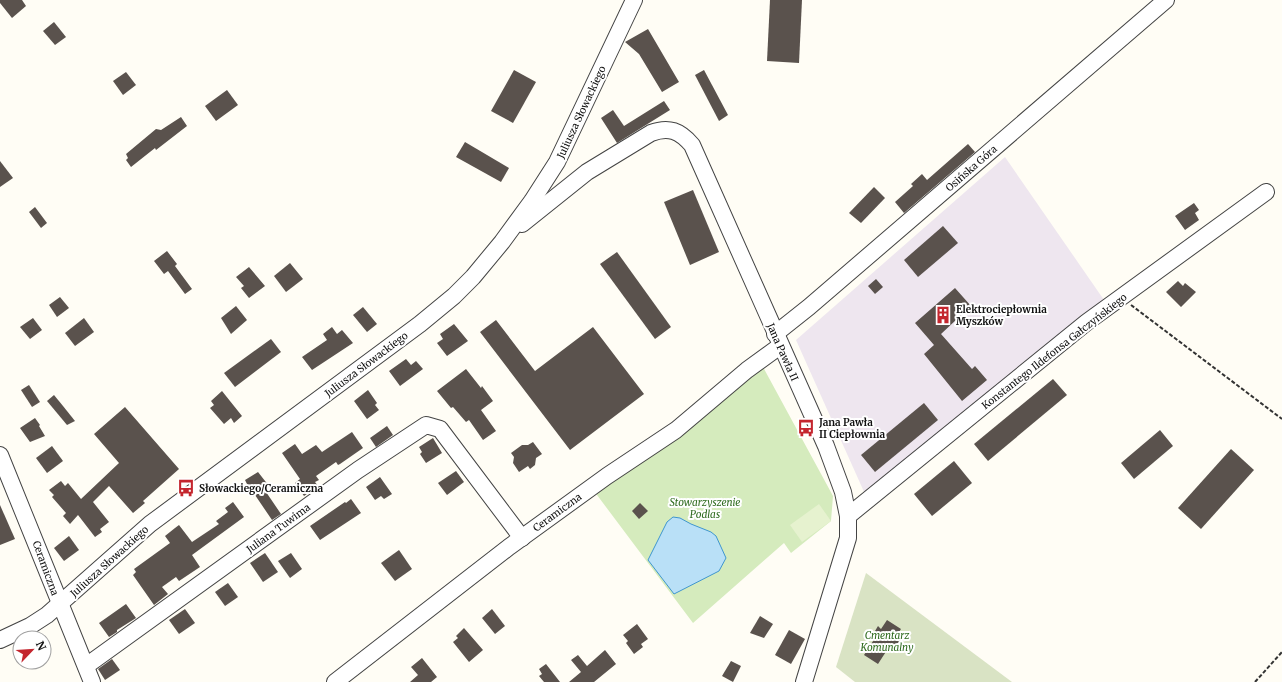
<svg xmlns="http://www.w3.org/2000/svg" width="1282" height="682" font-family="Merriweather,serif">
<style>
.industrial{fill:#eee6ef}
.green{fill:#d5ebbd}
.cemetery{fill:#d9e3c4}
.pitch{fill:#e6f2cf}
.water{fill:#b9e0f7;stroke:#3f96cf}
.building{fill:#5a524d}
.lines{fill:none;stroke-linecap:round;stroke-linejoin:round}
.minor-casing{stroke:#444;stroke-width:18}
.path{stroke:#333;stroke-width:2;stroke-dasharray:4 2;stroke-linecap:butt}
.minor{stroke:#fff;stroke-width:16}
.labels{text-anchor:middle;stroke-width:4;stroke-linejoin:round;paint-order:stroke}
.street-label{font-size:10px;fill:#111;stroke:#fff}
.poi-label{font-size:10px;font-weight:bold;fill:#111;stroke:#fff;text-anchor:start}
.park-label{font-size:10px;font-style:italic;fill:#2f6b1f;stroke:#fff}
</style>
<rect width="100%" height="100%" fill="#fffdf5"/>
<path class="industrial" d="M1005,157L1104,300L865,494L796,340Z"/>
<path class="green" d="M763,367L833,496L831,521L791,553L784,543L693,623L594,491Z"/>
<path class="cemetery" d="M866,573L1012,682H855L836,667Z"/>
<path class="pitch" d="M819,504L831,521L802,542L790,525Z"/>
<path class="water" d="M673,517L680,518L691,524L711,532L716,536L726,558L719,571L674,594L648,560L667,522Z"/>
<g class="building">
<path d="M0,0H22L26,6L12,18L0,3Z"/>
<path d="M770,0H802L799,63L767,61Z"/>
<path d="M54,22L66,37L55,45L43,31Z"/>
<path d="M648,29L679,82L662,92L639,54L625,42Z"/>
<path d="M514,70L536,82L513,123L491,111Z"/>
<path d="M704,70L728,115L719,121L695,75Z"/>
<path d="M126,72L136,85L123,95L113,81Z"/>
<path d="M227,90L238,105L216,121L205,106Z"/>
<path d="M664,101L670,110L617,143L601,118L613,110L624,126Z"/>
<path d="M181,117L187,126L156,150L155,148L131,167L126,160L128,158L126,154L156,129L161,130Z"/>
<path d="M465,142L509,168L501,182L456,157Z"/>
<path d="M968,144L975,152L904,213L895,202L913,186L911,184L922,174L927,180Z"/>
<path d="M0,161L13,178L0,187Z"/>
<path d="M874,187L885,198L861,223L849,213Z"/>
<path d="M693,190L719,252L690,265L664,202Z"/>
<path d="M1194,203L1199,210L1195,213L1199,220L1185,230L1175,216Z"/>
<path d="M35,207L47,223L41,228L29,212Z"/>
<path d="M943,226L958,243L918,277L904,260Z"/>
<path d="M167,251L177,264L175,266L192,289L185,294L168,271L164,274L154,261Z"/>
<path d="M617,252L671,327L655,339L600,264Z"/>
<path d="M290,263L303,279L286,292L274,276Z"/>
<path d="M249,267L265,286L249,298L241,288L244,286L236,277Z"/>
<path d="M876,279L883,287L875,294L868,286Z"/>
<path d="M1178,281L1183,286L1185,283L1196,292L1181,307L1166,292Z"/>
<path d="M955,288L971,306L941,334L972,369L975,366L987,380L962,401L924,354L934,345L915,323Z"/>
<path d="M60,297L69,308L57,317L49,305Z"/>
<path d="M236,306L247,320L231,334L221,318Z"/>
<path d="M363,307L377,324L367,332L353,315Z"/>
<path d="M33,318L42,330L30,339L20,327Z"/>
<path d="M84,318L94,332L75,346L65,333Z"/>
<path d="M496,320L535,371L593,327L644,394L570,450L480,332Z"/>
<path d="M454,324L468,341L447,356L437,343L443,339L440,334Z"/>
<path d="M332,327L337,334L342,330L353,343L312,370L302,357L327,340L323,334Z"/>
<path d="M271,339L281,352L235,387L224,373Z"/>
<path d="M406,359L411,365L416,361L423,369L400,386L389,371Z"/>
<path d="M466,369L481,388L482,386L493,401L481,410L496,431L483,440L469,420L466,422L453,407L451,408L437,391Z"/>
<path d="M1053,379L1067,395L988,461L974,444Z"/>
<path d="M29,385L40,402L32,407L21,390Z"/>
<path d="M368,390L377,403L375,405L379,410L367,419L354,401Z"/>
<path d="M222,391L242,416L234,423L231,418L224,424L210,408L214,405L211,401Z"/>
<path d="M54,395L63,406L75,421L67,425L47,401Z"/>
<path d="M924,403L938,420L875,472L861,455Z"/>
<path d="M125,407L179,469L143,501L145,503L133,513L109,486L93,502L109,522L100,529L102,532L95,537L78,515L70,524L63,516L66,513L52,497L54,495L49,490L61,481L65,486L68,483L81,499L119,463L94,434Z"/>
<path d="M35,418L40,425L39,426L45,436L30,442L20,428Z"/>
<path d="M387,426L393,435L376,447L370,438Z"/>
<path d="M1160,430L1173,446L1134,479L1121,463Z"/>
<path d="M352,432L363,448L340,464L338,465L336,462L316,476L319,480L315,482L318,486L304,496L295,483L300,479L282,453L295,444L302,454L316,445L322,452Z"/>
<path d="M433,438L442,453L426,463L420,454L422,452L419,447Z"/>
<path d="M533,442L542,454L536,458L535,465L530,469L528,466L519,472L513,463L514,457L511,453L522,445H528Z"/>
<path d="M52,446L63,461L47,473L36,458Z"/>
<path d="M1231,449L1254,470L1201,529L1178,508Z"/>
<path d="M954,461L972,483L932,516L914,494Z"/>
<path d="M456,471L464,482L447,495L438,483Z"/>
<path d="M258,472L269,486L264,489L281,514L272,520L255,495L253,497L246,488L248,486L245,480Z"/>
<path d="M380,477L392,494L384,499L381,496L375,500L366,487Z"/>
<path d="M351,499L361,513L320,540L310,526L345,502L346,503Z"/>
<path d="M233,502L244,517L192,555L200,567L179,581L176,577L162,587L168,594L154,605L133,575L136,572L134,569L170,543L165,536L175,528L179,525L192,542L219,524L216,521L228,512L225,508Z"/>
<path d="M640,503L648,511L639,519L632,511Z"/>
<path d="M0,505L15,539L0,545Z"/>
<path d="M69,536L79,550L64,561L54,548Z"/>
<path d="M399,550L412,569L395,581L381,563Z"/>
<path d="M265,553L278,572L263,582L250,563Z"/>
<path d="M291,553L302,569L290,578L278,561Z"/>
<path d="M228,583L238,597L225,606L215,592Z"/>
<path d="M126,604L136,618L117,630V632L109,637L99,623Z"/>
<path d="M185,609L195,623L179,634L169,620Z"/>
<path d="M492,609L505,626L495,634L482,618Z"/>
<path d="M760,616L773,624L764,638L750,633Z"/>
<path d="M887,620L901,629L895,638L902,641L895,651L889,647L878,664L864,655L875,638L872,636L878,626L881,629Z"/>
<path d="M637,624L648,639L641,644L643,647L634,654L626,643L628,641L623,635Z"/>
<path d="M464,628L483,650L469,662L453,642L458,638L456,636Z"/>
<path d="M789,630L805,639L791,664L775,655Z"/>
<path d="M605,650L616,664L594,682H569L581,672L571,660L578,655L587,666Z"/>
<path d="M422,658L437,677L431,682H410L418,675L411,667Z"/>
<path d="M112,659L120,670L105,680L98,669Z"/>
<path d="M731,661L741,666L733,682L722,676Z"/>
<path d="M546,664L560,682H544L539,676L542,674L539,669Z"/>
</g>
<g class="lines">
<g class="minor-casing">
<g id="minor">
<path d="M522,224L587,172L651,133C669,126 680,131 692,145L826,446L843,492L848,516V538L804,682"/>
<path d="M775,334L809,307L1166,0"/>
<path d="M0,455L92,682"/>
<path d="M848,516L1087,322L1266,192"/>
<path d="M0,640L30,626L47,615L150,524L420,324L454,296L473,277L502,242L532,201L557,162L634,0"/>
<path d="M86,666L358,470L426,425L440,429L522,538"/>
<path d="M335,682L509,547L607,476L676,430L747,370L780,346"/>
</g>
</g>
<g class="path">
<path d="M1131,305L1282,419"/>
<path d="M1255,682L1282,652"/>
</g>
<use href="#minor" class="minor"/>
</g>
<defs>
<g id="building-bare" transform="scale(1.38)"><path d="M-4-6H4V6H1V3H-1V6H-4ZM-2.5-4.3h1.7v1.8h-1.7ZM.8-4.3h1.7v1.8H.8ZM-2.5-1h1.7V.8h-1.7ZM.8-1h1.7V.8H.8Z" fill="#c4262e" stroke="#fff" stroke-width="2.5" paint-order="stroke"/></g>
<g id="bus-bare" transform="scale(1.38)"><path d="M-5-6H5V4H4V6H2V4H-2V6H-4V4H-5ZM-3.5-4V0h7V-4ZM-3.5 1.2v1.5H-2V1.2ZM2 1.2v1.5H3.5V1.2Z" fill="#c4262e" stroke="#fff" stroke-width="2.5" paint-order="stroke"/></g>
</defs>
<g fill-rule="evenodd">
<use href="#building-bare" x="943" y="315"/>
<use href="#bus-bare" x="806" y="428"/>
<use href="#bus-bare" x="186" y="488"/>
</g>
<g class="labels">
<g class="street-label">
<text transform="translate(581 112) rotate(-65)" y="4">Juliusza Słowackiego</text>
<text transform="translate(971 168) rotate(-41)" y="4">Osińska Góra</text>
<text transform="translate(1054 351) rotate(-38)" y="4">Konstantego Ildefonsa Gałczyńskiego</text>
<text transform="translate(783 352) rotate(66)" y="4">Jana Pawła II</text>
<text transform="translate(366 364) rotate(-37)" y="4">Juliusza Słowackiego</text>
<text transform="translate(557 512) rotate(-36)" y="4">Ceramiczna</text>
<text transform="translate(278 528) rotate(-36)" y="4">Juliana Tuwima</text>
<text transform="translate(109 561) rotate(-42)" y="4">Juliusza Słowackiego</text>
<text transform="translate(46 568) rotate(70)" y="4">Ceramiczna</text>
</g>
<g class="poi-label">
<text x="956" y="313">Elektrociepłownia<tspan x="956" dy="12">Myszków</tspan></text>
<text x="819" y="426">Jana Pawła<tspan x="819" dy="12">II Ciepłownia</tspan></text>
<text x="199" y="492">Słowackiego/Ceramiczna</text>
</g>
<g class="park-label">
<text x="705" y="506">Stowarzyszenie<tspan x="705" dy="12">Podlas</tspan></text>
<text x="887" y="639">Cmentarz<tspan x="887" dy="12">Komunalny</tspan></text>
</g>
</g>
<g transform="translate(32 650) rotate(65)"><circle r="19" fill="#ffffff" stroke="#a0a0a0"/>
<path d="M0-3L7 15L0 10L-7 15Z" fill="#c4262e"/>
<text y="-6" font-size="11" font-weight="bold" text-anchor="middle" fill="#111111">N</text>
</g>
</svg>
